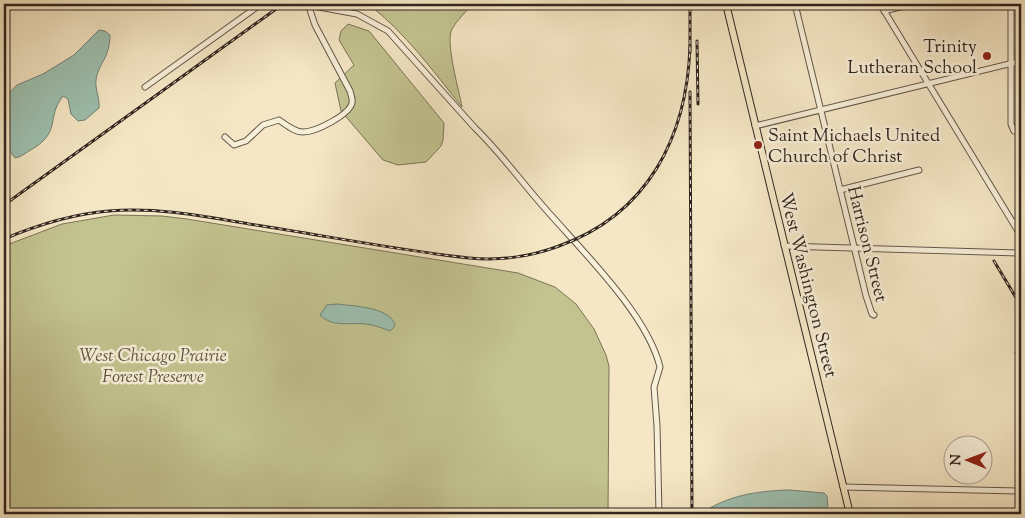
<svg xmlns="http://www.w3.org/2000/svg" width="1025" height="518" font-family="'Sorts Mill Goudy',serif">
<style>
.green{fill:#c3c390;stroke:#7a7457}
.water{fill:#9dc0b0;stroke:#728276}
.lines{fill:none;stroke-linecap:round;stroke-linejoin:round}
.minor-casing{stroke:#625648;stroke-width:7}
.major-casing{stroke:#31251e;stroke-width:8}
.minor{stroke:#f8efd9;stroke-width:5}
.major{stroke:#f5e7c5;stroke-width:6}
.rail-casing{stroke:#31251e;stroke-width:3}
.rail{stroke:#f8efd9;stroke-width:1;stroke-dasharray:4;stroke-linecap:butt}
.poi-dot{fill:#8f2418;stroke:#f8efd9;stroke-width:2}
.labels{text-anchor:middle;stroke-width:5;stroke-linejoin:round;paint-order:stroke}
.poi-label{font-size:18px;fill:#31251e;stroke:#f8efd9;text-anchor:end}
.street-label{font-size:18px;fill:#31251e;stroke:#f8efd9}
.park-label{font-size:18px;font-style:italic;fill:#5d5440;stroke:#f8efd9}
</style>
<rect width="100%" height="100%" fill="#f5e7c5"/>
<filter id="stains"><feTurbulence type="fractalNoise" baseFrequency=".004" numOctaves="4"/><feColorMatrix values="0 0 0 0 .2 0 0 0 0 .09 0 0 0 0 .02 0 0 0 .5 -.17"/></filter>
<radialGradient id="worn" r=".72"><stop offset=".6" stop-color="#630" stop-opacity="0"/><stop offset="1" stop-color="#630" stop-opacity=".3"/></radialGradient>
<g class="green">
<path d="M368,4H472C466,12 457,20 452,29C445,42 459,90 462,107C433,71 405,32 368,4Z"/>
<path d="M348,24L369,31L444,123L443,140L441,146L426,162L398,165L383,160L341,111L335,83L354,65L339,40L341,31Z"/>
<path d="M114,215L162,216L187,219L518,273L555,287L576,304L594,329L606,355L609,366L608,514H4V246L62,224Z"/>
</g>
<g class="water">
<path d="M99,30L105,31L110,35C110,58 98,64 96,80C95,90 100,98 99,108L85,120L78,121L71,114L68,99L63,96C45,119 63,132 29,151C24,154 21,157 15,158L9,150V93L17,85L43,74L74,55Z"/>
<path d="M337,304C352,306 392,307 395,326L390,331C382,328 375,325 366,324C350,322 333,328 320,315L327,305Z"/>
<path d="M789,490L824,493L827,496L828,506L825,509L794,514H708L710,508C735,494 761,491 789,490Z"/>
</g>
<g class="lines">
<g class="minor-casing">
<g id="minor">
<path d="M795,4L866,296L872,314L874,315"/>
<path d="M880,4L1021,236"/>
<path d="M1011,4V124L1014,131L1021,133"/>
<path d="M308,5L357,14L388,31L475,128C499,151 520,180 542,205C578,247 647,313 660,367L654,387L657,426L659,514"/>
<path d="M727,7L742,4"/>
<path d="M884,11L912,4"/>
<path d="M145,87L261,4"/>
<path d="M755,126L1021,61"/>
<path d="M225,137L234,145L246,141L263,125L279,120C286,125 295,132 303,132C316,132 349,115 352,103C353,100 351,95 350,91L315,25L308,4"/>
<path d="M840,190L919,170"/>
<path d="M1013,222H1021"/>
<path d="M784,246L1021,253"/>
<path d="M843,487L1021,491"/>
</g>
</g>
<g class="major-casing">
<path id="major" d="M726,4L850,514"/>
</g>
<use href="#minor" class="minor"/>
<use href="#major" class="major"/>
<g class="rail-casing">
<g id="rail">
<path d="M697,41L698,104"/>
<path d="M690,52V4"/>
<path d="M690,92L692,514"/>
<path d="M4,205L283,4"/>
<path d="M4,239C37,225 73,214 109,211C156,207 203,216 249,224C322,235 396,250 469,258C500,261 530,257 559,246C648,214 687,137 690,46"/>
<path d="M994,261L1021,306"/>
<path d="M1016,353L1021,354"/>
<path d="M999,510H1021"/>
</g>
</g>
<use href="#rail" class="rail"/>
</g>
<g class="poi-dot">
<circle cx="987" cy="56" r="5"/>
<circle cx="758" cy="145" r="5"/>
</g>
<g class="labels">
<g class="poi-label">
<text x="977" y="52">Trinity<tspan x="977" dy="21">Lutheran School</tspan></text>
<text x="768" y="141" text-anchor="start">Saint Michaels United<tspan x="768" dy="21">Church of Christ</tspan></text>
</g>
<g class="street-label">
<text transform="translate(868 244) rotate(76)" y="6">Harrison Street</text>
<text transform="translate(809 285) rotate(76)" y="6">West Washington Street</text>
</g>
<g class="park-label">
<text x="153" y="361">West Chicago Prairie<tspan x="153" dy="21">Forest Preserve</tspan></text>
</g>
</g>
<rect width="1025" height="518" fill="none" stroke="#f5e7c5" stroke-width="20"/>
<rect x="5" y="5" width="1015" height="508" fill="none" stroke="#31251e" stroke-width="2.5"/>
<rect x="10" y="10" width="1005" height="498" fill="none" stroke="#31251e"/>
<g transform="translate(968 460) rotate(271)"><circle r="24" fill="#f8efd9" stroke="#a89e8e"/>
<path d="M0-4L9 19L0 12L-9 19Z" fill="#8f2418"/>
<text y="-8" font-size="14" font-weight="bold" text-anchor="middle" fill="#31251e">N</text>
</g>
<rect width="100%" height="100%" filter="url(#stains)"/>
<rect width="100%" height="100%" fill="url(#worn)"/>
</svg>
